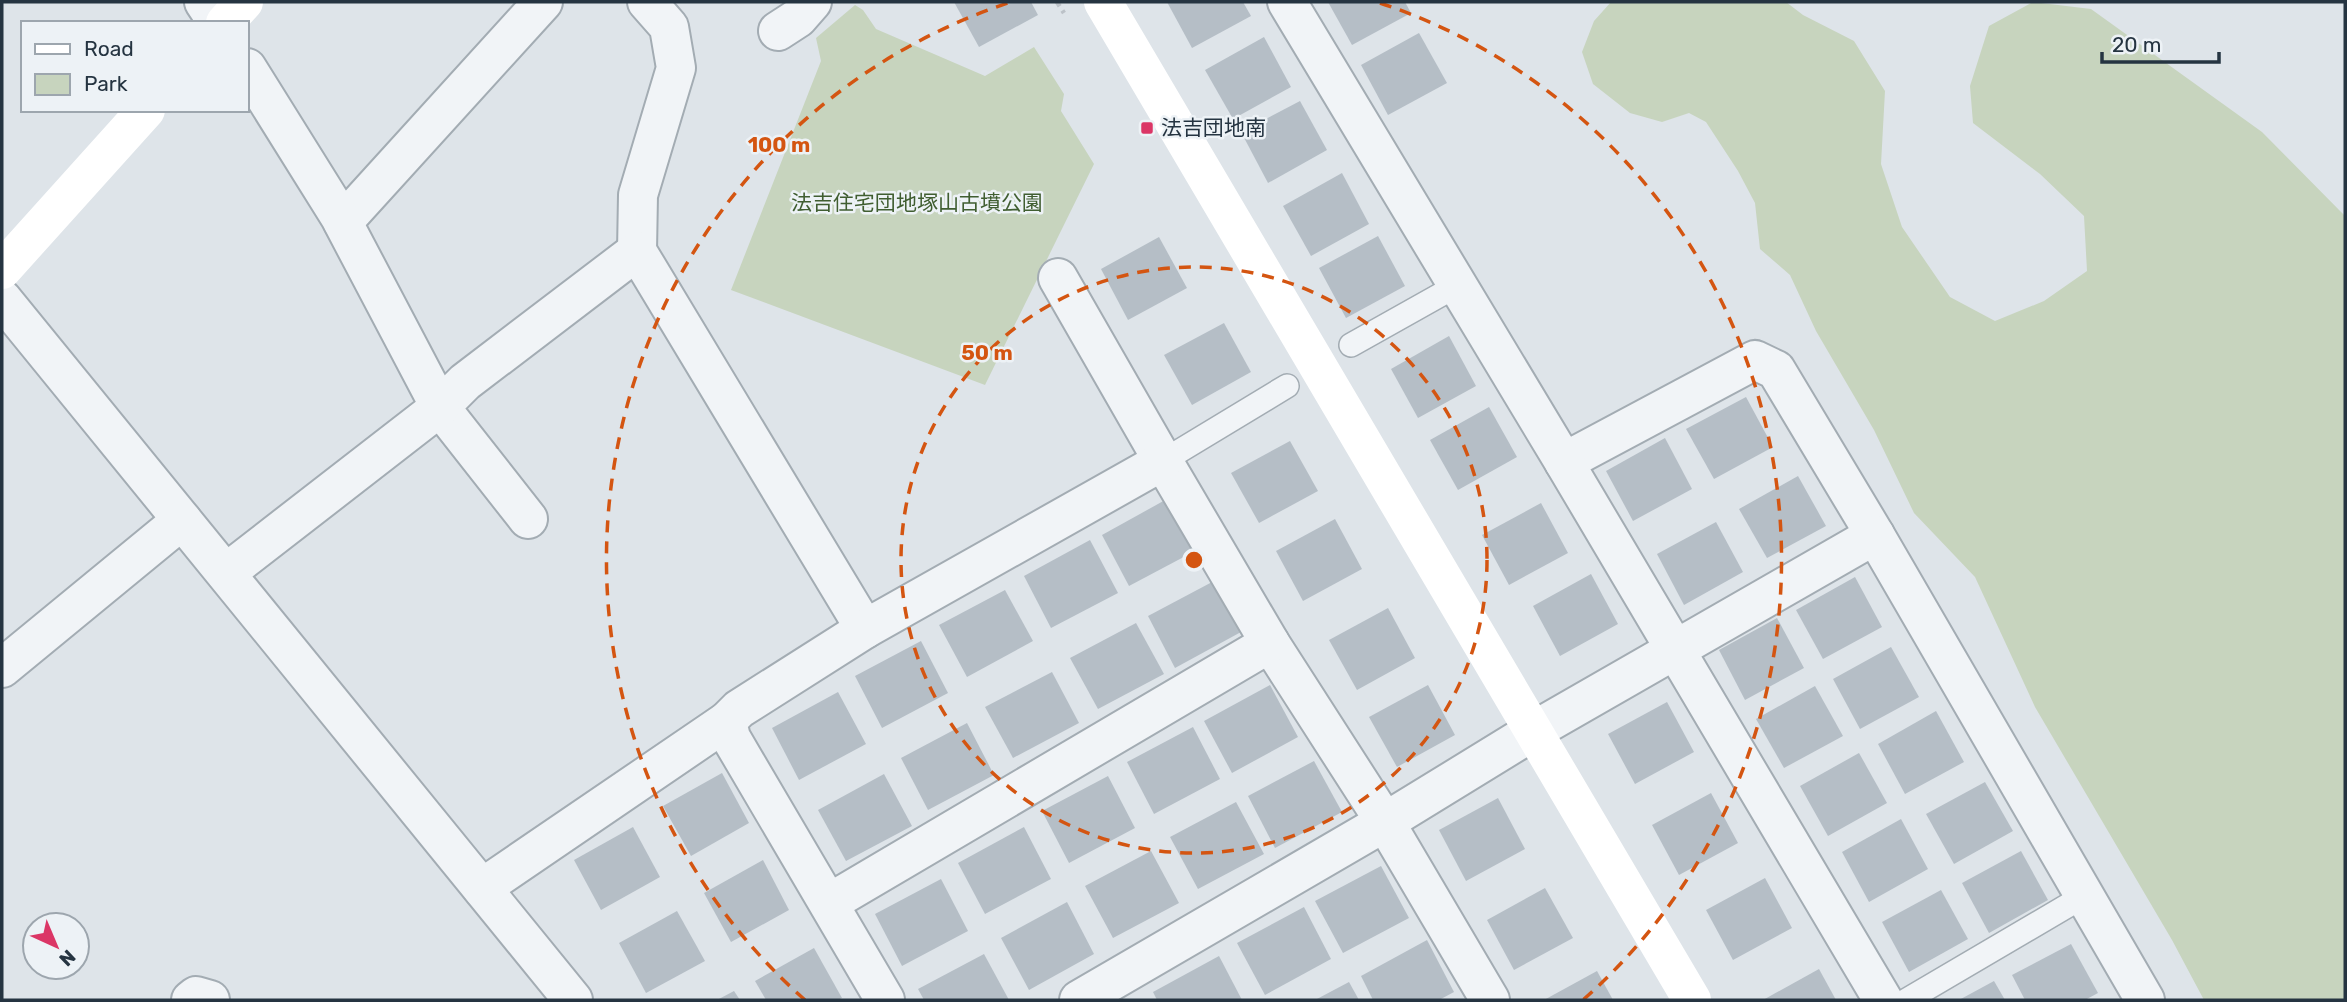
<svg xmlns="http://www.w3.org/2000/svg" width="2347" height="1002" font-family="Rubik,'Noto Sans JP',sans-serif">
<style>
.green{fill:#c7d4be}
.building{fill:#b5bec6}
.lines{fill:none;stroke-linecap:round;stroke-linejoin:round}
.lane-casing{stroke:#a3acb3;stroke-width:26}
.street-casing{stroke:#a3acb3;stroke-width:42}
.path{stroke:#bcc2c8;stroke-width:4.5;stroke-dasharray:5 5;stroke-linecap:butt}
.lane{stroke:#f1f4f7;stroke-width:23}
.street{stroke:#f1f4f7;stroke-width:38}
.secondary{stroke:#fff;stroke-width:38}
.ring{fill:none;stroke:#d45511;stroke-width:3.5;stroke-dasharray:12 9}
.poi-dot{fill:#db3666;stroke:#edf2f6;stroke-width:2.5}
.labels{text-anchor:middle;stroke-width:5;stroke-linejoin:round;paint-order:stroke}
.poi-label{font-size:21px;fill:#253441;stroke:#edf2f6;text-anchor:start}
.park-label{font-size:21px;fill:#405e31;stroke:#edf2f6}
.centre{fill:#d45511;stroke:#edf2f6;stroke-width:3.5}
.ring-label{font-size:21px;text-anchor:middle;font-weight:bold;fill:#d45511;stroke:#edf2f6;stroke-width:5;stroke-linejoin:round;paint-order:stroke}
</style>
<rect width="100%" height="100%" fill="#dee4e9"/>
<g class="green">
<path d="M1611,2H1786L1803,15L1854,41L1885,91L1881,164L1902,227L1950,297L1995,321L2044,301L2087,271L2084,216L2040,174L1973,123L1970,86L1989,26L2033,2L2091,9L2262,132L2345,216V1000H2204L2172,940L2035,707L1975,577L1914,513L1874,430L1816,331L1790,275L1760,249L1755,203L1738,171L1706,122L1689,113L1662,122L1630,113L1593,84L1582,52L1594,21Z"/>
<path d="M855,5L863,10L876,29L985,76L1034,47L1064,94L1061,111L1094,164L985,385L731,290L821,61L816,38Z"/>
</g>
<g class="building">
<path d="M954,2H1031L1038,15L979,47Z"/>
<path d="M1167,2H1243L1251,16L1192,48Z"/>
<path d="M1328,2H1405L1411,13L1352,45Z"/>
<path d="M1419,33L1447,83L1388,115L1361,65Z"/>
<path d="M1264,37L1291,87L1233,119L1205,70Z"/>
<path d="M1300,101L1327,150L1268,183L1241,132Z"/>
<path d="M1342,173L1369,224L1311,256L1283,206Z"/>
<path d="M1378,236L1405,286L1346,318L1319,268Z"/>
<path d="M1159,237L1187,288L1128,320L1101,269Z"/>
<path d="M1224,323L1251,372L1192,405L1164,355Z"/>
<path d="M1449,336L1476,386L1418,418L1391,369Z"/>
<path d="M1746,397L1773,447L1714,479L1686,429Z"/>
<path d="M1489,407L1517,457L1458,490L1430,440Z"/>
<path d="M1665,438L1692,489L1633,521L1606,471Z"/>
<path d="M1290,441L1318,491L1259,523L1231,473Z"/>
<path d="M1798,476L1826,526L1767,558L1739,509Z"/>
<path d="M1167,499L1195,551L1129,586L1102,535Z"/>
<path d="M1541,503L1568,553L1509,585L1482,535Z"/>
<path d="M1335,519L1362,569L1303,601L1276,551Z"/>
<path d="M1716,522L1743,572L1684,605L1657,554Z"/>
<path d="M1090,540L1118,593L1051,628L1024,576Z"/>
<path d="M1591,574L1618,624L1560,656L1533,606Z"/>
<path d="M1855,577L1882,627L1823,659L1796,610Z"/>
<path d="M1214,581L1241,632L1175,668L1148,616Z"/>
<path d="M1005,590L1033,641L967,677L939,625Z"/>
<path d="M1388,608L1415,658L1357,690L1329,640Z"/>
<path d="M1777,618L1804,668L1745,700L1719,650Z"/>
<path d="M1136,623L1164,674L1098,709L1070,658Z"/>
<path d="M921,641L948,693L882,728L855,676Z"/>
<path d="M1891,647L1919,697L1860,729L1833,679Z"/>
<path d="M1052,672L1079,723L1013,758L985,707Z"/>
<path d="M1270,685L1298,737L1232,773L1204,721Z"/>
<path d="M1428,685L1455,735L1397,767L1369,717Z"/>
<path d="M1815,686L1843,736L1784,768L1756,719Z"/>
<path d="M838,692L866,744L799,780L772,728Z"/>
<path d="M1667,702L1694,752L1635,784L1608,734Z"/>
<path d="M1936,711L1964,762L1905,794L1878,744Z"/>
<path d="M967,723L994,775L928,810L901,758Z"/>
<path d="M1193,727L1220,779L1154,814L1127,762Z"/>
<path d="M1859,753L1887,803L1828,836L1800,786Z"/>
<path d="M1314,761L1342,812L1275,848L1248,796Z"/>
<path d="M722,773L749,823L691,856L663,806Z"/>
<path d="M884,774L912,826L846,861L818,810Z"/>
<path d="M1108,776L1135,828L1069,863L1042,811Z"/>
<path d="M1985,782L2013,831L1954,864L1926,814Z"/>
<path d="M1711,793L1738,843L1679,875L1652,825Z"/>
<path d="M1498,798L1525,849L1466,881L1439,830Z"/>
<path d="M1236,802L1264,854L1198,889L1170,837Z"/>
<path d="M1901,819L1928,869L1869,902L1842,852Z"/>
<path d="M633,827L660,877L601,910L574,860Z"/>
<path d="M1024,827L1051,879L985,914L958,863Z"/>
<path d="M1151,851L1179,903L1113,938L1085,886Z"/>
<path d="M2021,851L2048,900L1989,933L1962,883Z"/>
<path d="M763,860L789,910L731,942L704,893Z"/>
<path d="M1381,866L1409,918L1343,953L1315,901Z"/>
<path d="M1765,878L1792,928L1733,960L1706,910Z"/>
<path d="M941,879L968,931L902,966L875,914Z"/>
<path d="M1545,888L1573,938L1514,970L1487,920Z"/>
<path d="M1941,890L1968,939L1909,972L1882,922Z"/>
<path d="M1067,902L1094,954L1029,990L1001,938Z"/>
<path d="M1304,907L1331,959L1265,995L1237,943Z"/>
<path d="M677,911L705,961L646,993L619,943Z"/>
<path d="M1427,940L1454,992L1439,1000H1373L1361,976Z"/>
<path d="M2071,944L2098,993L2085,1000H2025L2012,975Z"/>
<path d="M814,948L842,998L838,1000H766L755,981Z"/>
<path d="M984,954L1009,1000H924L918,989Z"/>
<path d="M1219,956L1242,1000H1157L1153,992Z"/>
<path d="M1819,969L1836,1000H1763Z"/>
<path d="M1597,971L1613,1000H1544Z"/>
<path d="M1994,981L2005,1000H1959Z"/>
<path d="M1349,982L1359,1000H1315Z"/>
<path d="M734,991L740,1000H717Z"/>
</g>
<g class="lines">
<g class="lane-casing">
<g id="lane">
<path d="M1351,345L1458,285"/>
<path d="M1163,461L1287,386"/>
<path d="M1907,1000L2084,896"/>
</g>
</g>
<g class="street-casing">
<g id="street">
<path d="M204,2L218,23"/>
<path d="M647,2L669,27L676,68L638,195L637,251L865,629"/>
<path d="M1287,2L1564,462L1755,360L1776,370L1875,535L2145,1000"/>
<path d="M778,31L798,18L812,2"/>
<path d="M343,222L543,2"/>
<path d="M1058,278L1163,461L1270,643L1385,822L1490,1000"/>
<path d="M2,299L573,1000"/>
<path d="M1564,462L1883,1000"/>
<path d="M528,519L440,407L465,382L637,251"/>
<path d="M226,573L440,407L340,217L247,68"/>
<path d="M2,668L182,520"/>
<path d="M482,888L727,721"/>
<path d="M829,903L1270,643"/>
<path d="M191,1000L196,996L210,1000"/>
<path d="M885,1000L731,738L727,721L739,709L865,629L1163,461"/>
<path d="M1079,1000L1385,822L1535,730L1875,535"/>
</g>
</g>
<path class="path" d="M1057,2L1064,13"/>
<use href="#lane" class="lane"/>
<use href="#street" class="street"/>
<g class="secondary">
<path d="M1103,2L1692,1000"/>
<path d="M225,23L244,2"/>
<path d="M2,270L146,110"/>
</g>
</g>
<g class="ring">
<circle cx="1194" cy="560" r="293"/>
<path d="M805 1000A587 587 0 0 1 1008 3M1380 3A587 587 0 0 1 1583 1000"/>
</g>
<rect class="poi-dot" x="1140" y="121" width="14" height="14" rx="3.5"/>
<g class="labels">
<g class="poi-label">
<text x="1161" y="135">法吉団地南</text>
</g>
<g class="park-label">
<text x="917" y="210">法吉住宅団地塚山古墳公園</text>
</g>
</g>
<circle cx="1194" cy="560" r="10" class="centre"/>
<g class="ring-label">
<text x="779" y="152">100 m</text>
<text x="987" y="360">50 m</text>
</g>
<rect width="2347" height="1002" fill="none" stroke="#253441" stroke-width="7"/>
<rect x="21" y="21" width="228" height="91" fill="#edf2f6" stroke="#9da6ae" stroke-width="2"/>
<rect x="35" y="44" width="35" height="10" fill="#ffffff" stroke="#9da6ae" stroke-width="2"/>
<text x="84" y="56" font-size="21" fill="#253441">Road</text>
<rect x="35" y="74" width="35" height="21" fill="#c7d4be" stroke="#9da6ae" stroke-width="2"/>
<text x="84" y="91" font-size="21" fill="#253441">Park</text>
<g transform="translate(56 946) rotate(136)"><circle r="33" fill="#edf2f6" stroke="#9da6ae" stroke-width="2"/>
<path d="M0-5L12 26L0 18L-12 26Z" fill="#db3666"/>
<text y="-10" font-size="19" font-weight="bold" text-anchor="middle" fill="#253441">N</text>
</g>
<path d="M2102 52v10h117v-10" fill="none" stroke="#253441" stroke-width="3.5"/>
<text x="2112" y="52" font-size="21" fill="#253441" stroke="#edf2f6" stroke-width="5" paint-order="stroke">20 m</text>
</svg>
